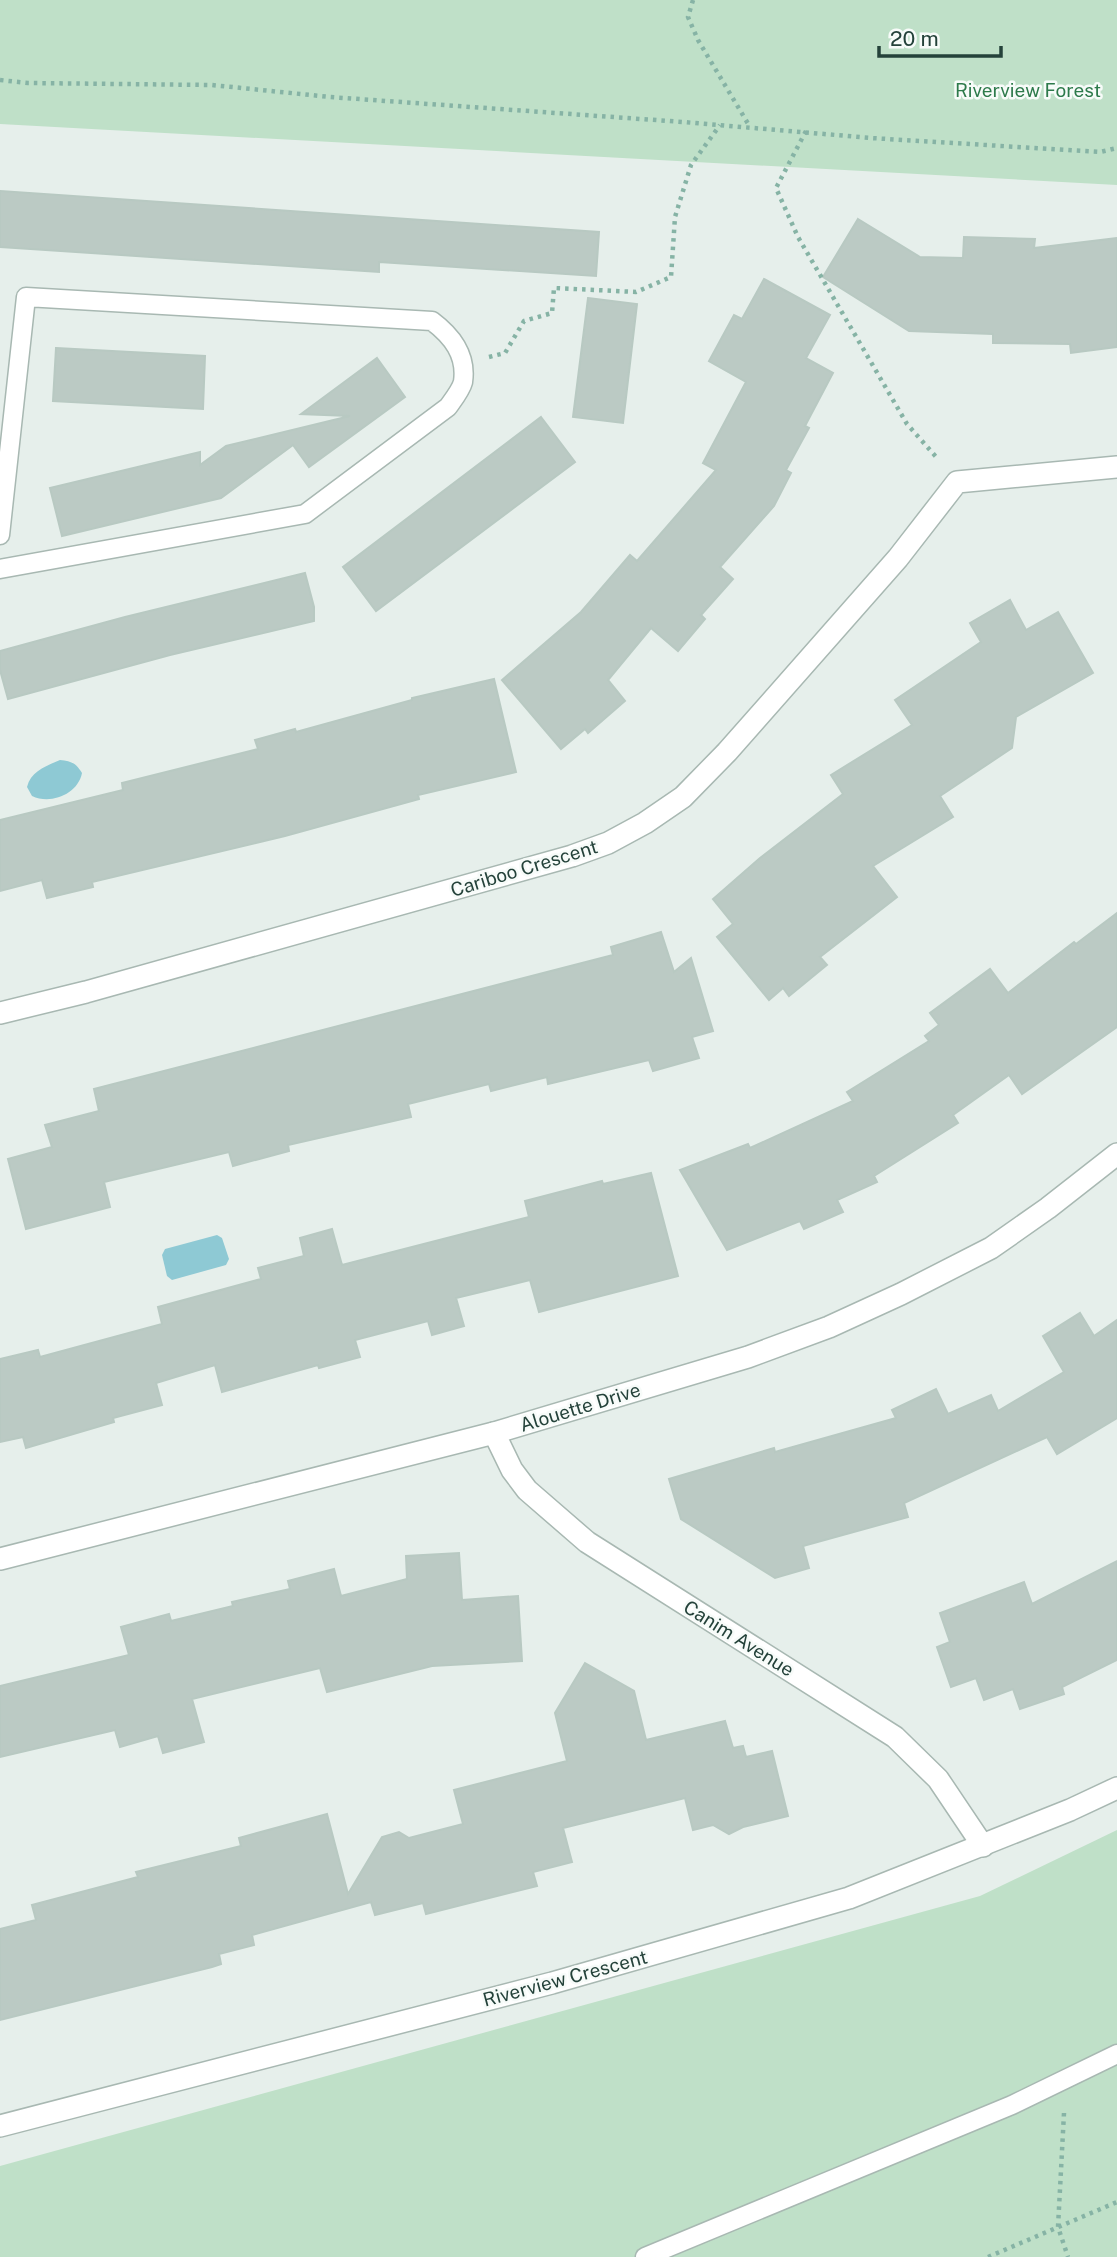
<svg xmlns="http://www.w3.org/2000/svg" width="1117" height="2257" font-family="'Public Sans',sans-serif">
<style>
.green{fill:#bfe0c8}
.water{fill:#8ec9d4}
.building{fill:#bbcac4;stroke:#b8c9c2;stroke-width:2}
.lines{fill:none;stroke-linecap:round;stroke-linejoin:round}
.service-casing{stroke:#a8b8b2;stroke-width:21}
.minor-casing{stroke:#a8b8b2;stroke-width:24}
.tertiary-casing{stroke:#a8b8b2;stroke-width:24}
.path{stroke:#86b3a5;stroke-width:4.5;stroke-dasharray:3.5 5;stroke-linecap:butt}
.service{stroke:#fff;stroke-width:18}
.minor{stroke:#fff;stroke-width:21}
.tertiary{stroke:#fff;stroke-width:21}
.labels{text-anchor:middle;stroke-width:5;stroke-linejoin:round;paint-order:stroke}
.park-label{font-size:19px;fill:#2d7a4b;stroke:#f7fbf9}
.street-label{font-size:19px;fill:#24423a;stroke:#f7fbf9}
</style>
<rect width="100%" height="100%" fill="#e6efeb"/>
<g class="green">
<path d="M0,0H1117V185L0,124Z"/>
<path d="M1117,1830V2257H0V2166L980,1896Z"/>
</g>
<g class="water">
<path d="M60,760C71,761 76,763 82,773C78,794 51,805 32,796L27,787C31,771 46,766 60,760Z"/>
<path d="M217,1235L222,1238L229,1259L226,1265L172,1280L167,1276L162,1255L165,1249Z"/>
</g>
<g class="building">
<path d="M0,191L599,232L596,276L379,262V272L0,247Z"/>
<path d="M858,219L920,257L963,258L964,237L1035,239L1034,248L1117,238V347L1071,353L1070,344L993,343V334L909,331L823,277Z"/>
<path d="M764,279L830,315L806,358L833,373L805,426L809,428L786,470L791,473L774,506L720,567L733,579L701,615L705,619L678,651L651,628L608,680L625,701L588,733L585,729L561,749L502,680L581,612L630,555L637,561L716,470L703,463L746,382L709,361L734,315L742,319Z"/>
<path d="M588,298L637,304L623,423L573,417Z"/>
<path d="M56,348L205,356L203,409L53,401Z"/>
<path d="M377,358L405,397L309,467L293,445L221,498L62,536L50,488L200,452V465L226,446L350,416L301,414Z"/>
<path d="M541,417L575,462L376,611L343,567Z"/>
<path d="M305,573L314,607V621L170,655L8,699L0,670V651L125,617Z"/>
<path d="M1010,600L1026,630L1058,612L1093,673L1016,717L1012,748L940,796L953,817L873,866L897,897L820,957L827,965L789,996L783,988L769,1000L717,937L733,924L713,899L760,858L843,794L831,775L912,725L895,700L981,642L970,623Z"/>
<path d="M494,679L516,772L418,795L419,799L285,836L92,882L93,887L47,898L42,880L0,891V820L123,790L122,783L258,749L255,740L295,729L296,732L412,700V698Z"/>
<path d="M1117,913V1027L1022,1094L1009,1075L953,1115L958,1123L874,1176L877,1182L837,1200L843,1212L804,1229L800,1221L727,1250L680,1170L748,1144L750,1148L853,1101L847,1092L929,1041L925,1036L939,1025L930,1013L990,969L1008,993L1074,942L1076,944Z"/>
<path d="M661,932L674,972L691,958L713,1031L692,1037L699,1058L653,1071L649,1060L548,1084L547,1077L491,1091L489,1084L408,1104L411,1117L288,1145L289,1151L233,1166L229,1152L104,1182L110,1207L26,1229L8,1159L52,1147L45,1125L99,1111L94,1089L613,955L611,947Z"/>
<path d="M651,1173L678,1276L539,1312L530,1280L456,1298L464,1326L432,1335L428,1321L355,1340L360,1357L319,1368L318,1365L222,1392L215,1365L156,1383L162,1405L113,1418L114,1422L26,1448L23,1437L0,1442V1359L38,1350L40,1357L162,1324L158,1307L261,1279L258,1268L304,1256L300,1238L332,1229L342,1265L529,1217L525,1201L602,1181L603,1184Z"/>
<path d="M1080,1313L1094,1336L1117,1320V1418L1057,1454L1047,1437L904,1503L908,1517L803,1546L809,1568L775,1578L681,1519L669,1479L774,1448L775,1452L896,1418L892,1410L936,1389L948,1414L991,1395L998,1411L1064,1372L1043,1336Z"/>
<path d="M459,1553L462,1600L518,1596L522,1661L432,1666L327,1692L320,1668L192,1699L204,1742L163,1753L158,1736L120,1747L115,1730L0,1757V1686L129,1655L121,1627L169,1614L171,1621L233,1606L232,1602L290,1589L288,1581L334,1569L341,1596L407,1579L406,1556Z"/>
<path d="M1117,1561V1660L1062,1687L1064,1694L1020,1709L1013,1689L984,1700L976,1678L951,1687L937,1647L950,1642L940,1613L1024,1582L1032,1604Z"/>
<path d="M585,1663L634,1691L646,1740L725,1721L733,1748L743,1746L746,1757L772,1751L788,1816L743,1827L729,1834L713,1825L693,1830L685,1798L563,1828L572,1862L533,1872L537,1886L426,1914L423,1903L375,1915L371,1902L252,1935L254,1945L219,1954L221,1964L212,1967L0,2020V1929L36,1920L32,1905L138,1877L136,1872L241,1846L239,1838L327,1814L348,1894L382,1837L399,1832L409,1838L463,1824L454,1790L567,1761L555,1713Z"/>
</g>
<g class="lines">
<g class="service-casing">
<g id="service">
<path d="M0,535L26,297L432,321C452,336 467,355 463,382C461,390 453,400 448,407L305,514L0,569"/>
<path d="M645,2257L1012,2105L1117,2054"/>
</g>
</g>
<g class="minor-casing">
<g id="minor">
<path d="M0,1013L86,992L572,856L608,843L645,823L683,797L727,752L898,558L957,482L1117,467"/>
<path d="M494,1433L512,1470L527,1490L587,1542L895,1737L938,1779L983,1846"/>
<path d="M0,1559L494,1433L748,1357L829,1327L901,1294L991,1248L1048,1208L1117,1154"/>
</g>
</g>
<g class="tertiary-casing">
<path id="tertiary" d="M0,2126L552,1983L849,1898L1070,1810L1117,1788"/>
</g>
<g class="path">
<path d="M693,0L688,17L698,40L750,127"/>
<path d="M0,80L28,83L212,85L330,97L683,122L871,138L1100,152L1117,148"/>
<path d="M806,131L776,188L798,237L907,424L938,459"/>
<path d="M489,357L505,353L524,321L552,313L554,288L636,292L671,277L675,217L691,165L720,125"/>
<path d="M1064,2113L1058,2227L1068,2257"/>
<path d="M988,2257L1117,2202"/>
</g>
<use href="#service" class="service"/>
<use href="#minor" class="minor"/>
<use href="#tertiary" class="tertiary"/>
</g>
<g class="labels">
<g class="park-label">
<text x="1028" y="97">Riverview Forest</text>
</g>
<g class="street-label">
<text transform="translate(524 868) rotate(-17)" y="7">Cariboo Crescent</text>
<text transform="translate(580 1407) rotate(-17)" y="7">Alouette Drive</text>
<text transform="translate(739 1638) rotate(32)" y="7">Canim Avenue</text>
<text transform="translate(565 1978) rotate(-15)" y="7">Riverview Crescent</text>
</g>
</g>
<path d="M879 46v10h122v-10" fill="none" stroke="#24423a" stroke-width="3.5"/>
<text x="890" y="46" font-size="21" fill="#24423a" stroke="#f7fbf9" stroke-width="5" paint-order="stroke">20 m</text>
</svg>
